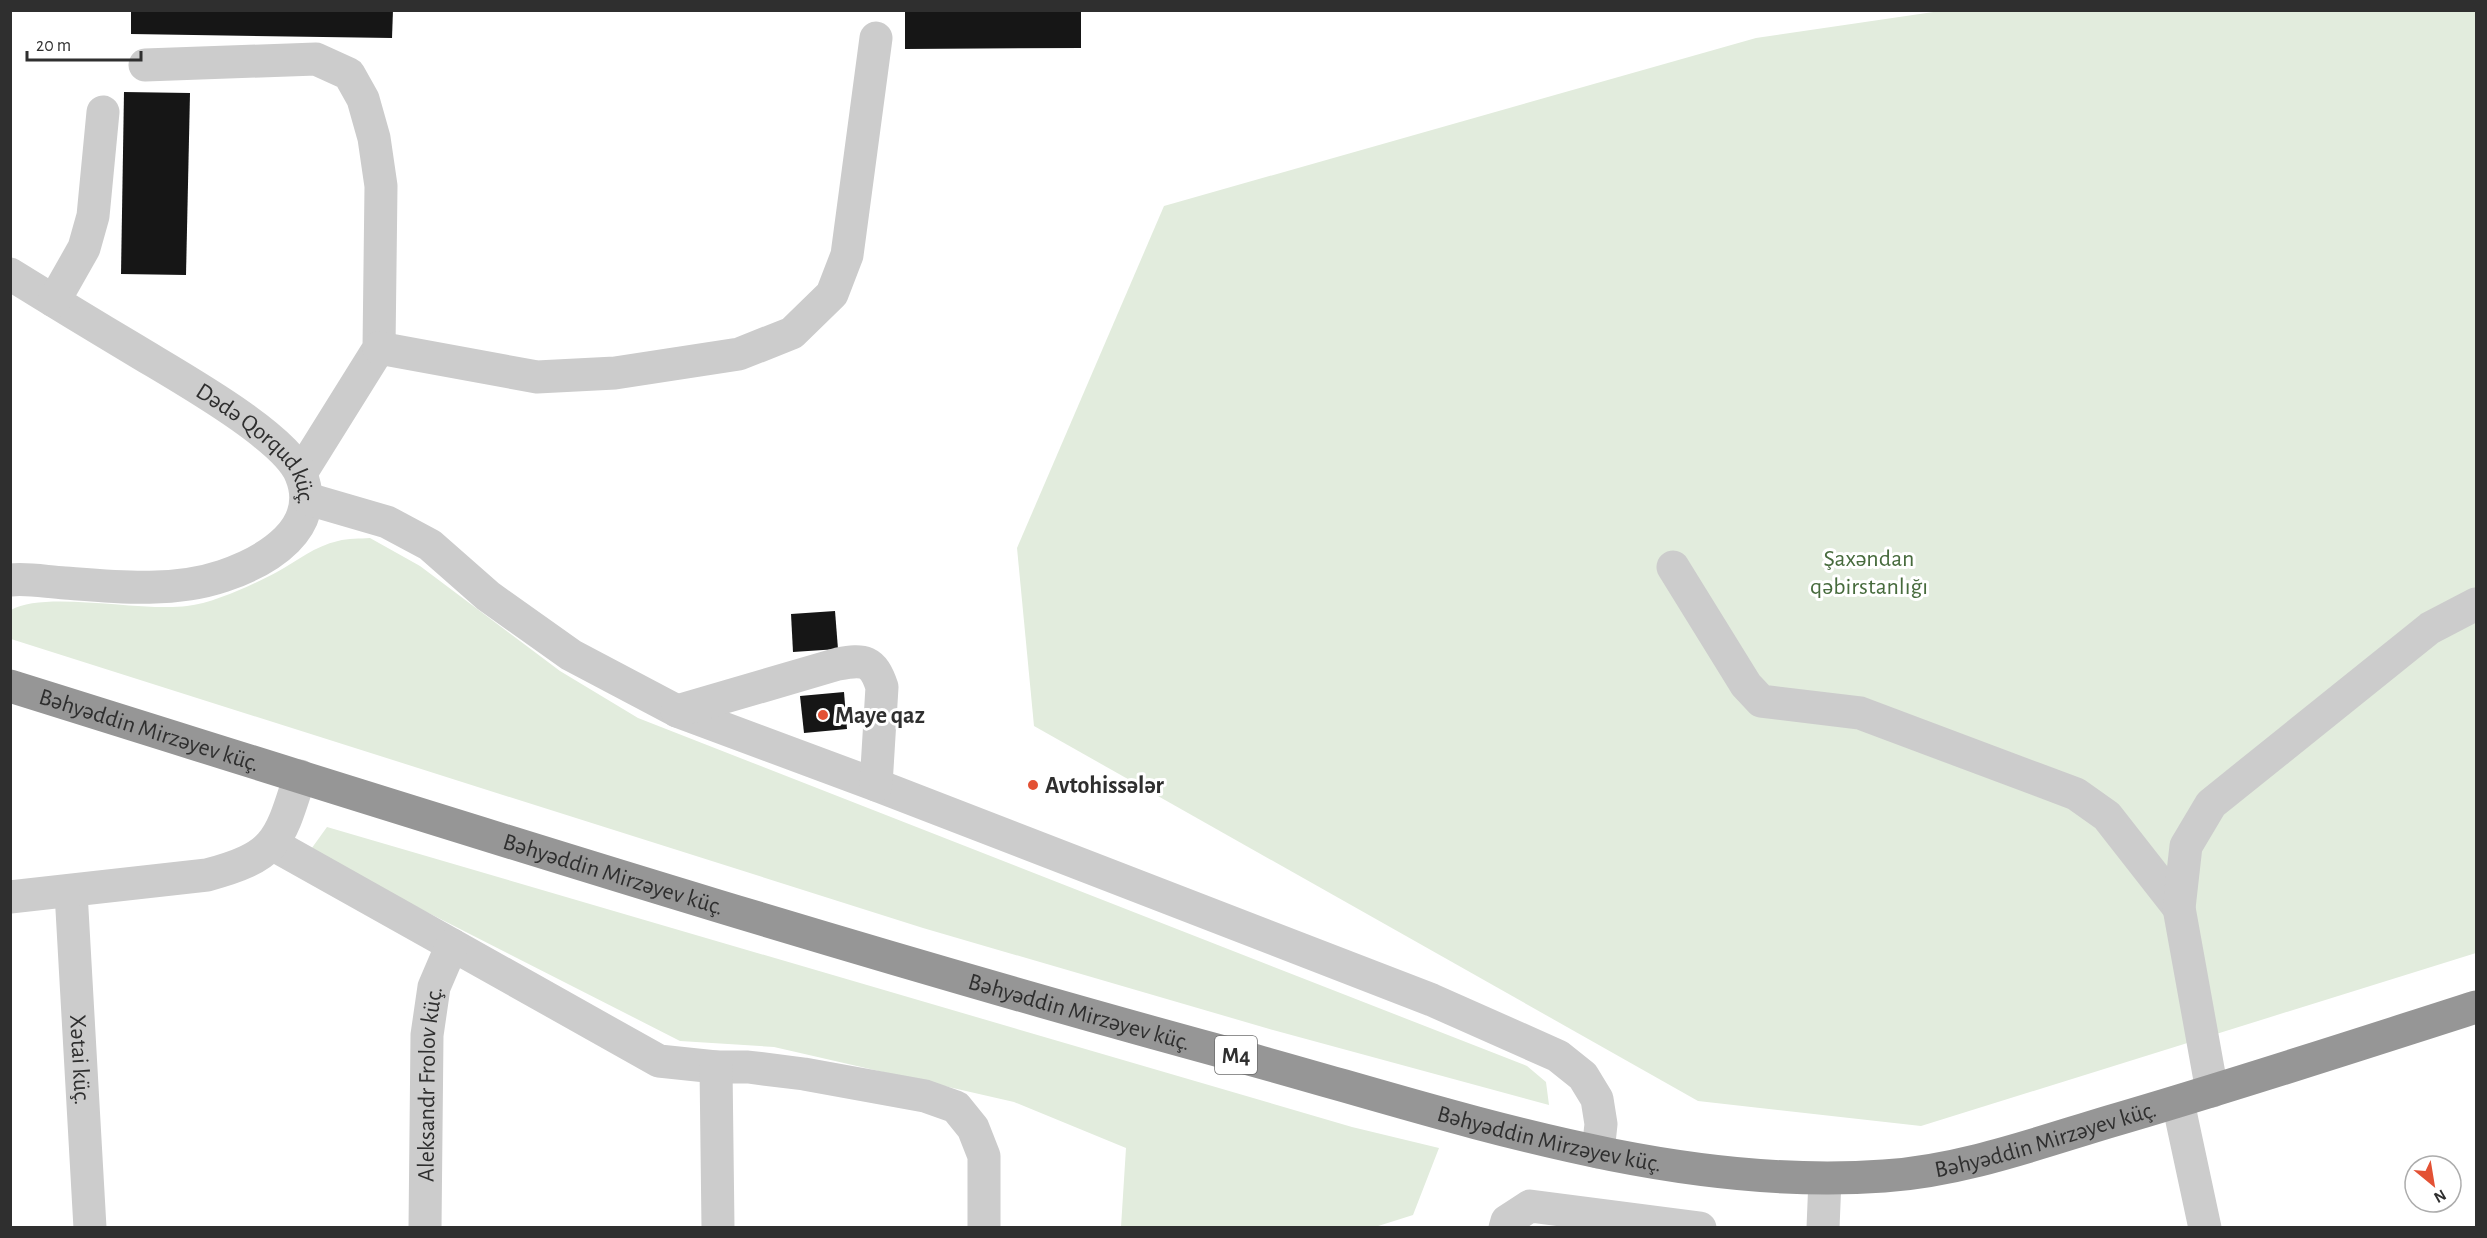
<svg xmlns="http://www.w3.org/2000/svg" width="2487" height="1238" font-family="'Alegreya Sans',sans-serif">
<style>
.green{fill:#e2ecdd}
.building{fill:#161616}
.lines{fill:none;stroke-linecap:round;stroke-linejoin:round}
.minor{stroke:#ccc;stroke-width:33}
.highway{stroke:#969696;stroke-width:33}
.poi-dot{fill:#e35134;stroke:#fff;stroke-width:2}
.labels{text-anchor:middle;stroke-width:6;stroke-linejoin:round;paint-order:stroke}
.shield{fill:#fff;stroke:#6d6d6d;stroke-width:1.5}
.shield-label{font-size:22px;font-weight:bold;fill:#2f2f2f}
.street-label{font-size:24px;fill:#2f2f2f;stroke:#fff}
.park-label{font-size:24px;fill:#476b3d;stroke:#fff}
.poi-label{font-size:24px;font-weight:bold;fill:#2f2f2f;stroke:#fff;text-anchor:start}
</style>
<rect width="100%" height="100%" fill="#fff"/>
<g class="green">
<path d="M1947,10L2476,11V953L1921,1126L1698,1101L1034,726L1017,548L1164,206L1756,38Z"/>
<path d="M370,538L420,566L560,671L638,718L1527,1066L1546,1082L1549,1105L1273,1030L923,928L11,639V610C45,590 141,612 187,606C214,603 254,584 277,572C297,561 315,546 338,541C348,538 360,539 370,538Z"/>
<path d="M327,827L1352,1127L1439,1148L1413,1215L1375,1227H1121L1126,1148L1014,1102L774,1047L680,1041L309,852Z"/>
</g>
<g class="building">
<path d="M131,10H393L392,38L131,34Z"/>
<path d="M905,10H1081V48L905,49Z"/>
<path d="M124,92L190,93L186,275L121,274Z"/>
<path d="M835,611L838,649L793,652L791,614Z"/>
<path d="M844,692L847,729L804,733L800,696Z"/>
</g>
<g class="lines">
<g class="minor">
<path d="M145,65L316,59L349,74L363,99L374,138L381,186L379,348L301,473"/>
<path id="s1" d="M10,274C52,300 93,325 135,350C174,374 285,435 301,475C323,528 267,561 223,576C173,593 116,587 65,583C47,582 28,578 10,580"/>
<path d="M54,301L84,248L93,216L103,112"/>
<path d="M379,348L537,377L615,373L739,354L792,333L832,294L847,255L876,38"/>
<path d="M308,499L387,522L430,545L488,596L571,655L677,711L876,785L1432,1000L1558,1056L1583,1076L1597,1099L1601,1124L1598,1152"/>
<path d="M1673,567L1746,685L1761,701L1860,713L2076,794L2107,816L2179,908"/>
<path d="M677,711L838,664C864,659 873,660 882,687L876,785"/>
<path d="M274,845L659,1061L716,1067H748L804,1074L925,1096L956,1107L973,1128L984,1156V1228"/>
<path id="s2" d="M71,892L90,1228"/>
<path d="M10,897L207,875C277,856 279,842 300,776"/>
<path d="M716,1067L718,1228"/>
<path d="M2212,1091L2179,908L2186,846L2211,804L2430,628L2476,604"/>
<path d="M2178,1102L2205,1228"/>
<path id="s3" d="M425,1228L427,1035L434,987L452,945"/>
<path d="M1505,1228L1507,1221L1530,1206L1700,1228"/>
<path d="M1823,1228L1825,1179"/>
</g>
<path class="highway" id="s4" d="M10,686C420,814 828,945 1242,1057C1447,1113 1669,1192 1884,1176C1960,1171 2035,1144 2108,1122C2232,1086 2354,1046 2476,1007"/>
</g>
<g class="poi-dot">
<circle cx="823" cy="715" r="6"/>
<circle cx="1033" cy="785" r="6"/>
</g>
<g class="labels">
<rect class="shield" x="1215" y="1036" width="42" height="38" rx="4.5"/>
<g class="shield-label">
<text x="1236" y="1063">M4</text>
</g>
<g class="street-label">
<text dy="8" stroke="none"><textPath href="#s1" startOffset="304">Dədə Qorqud küç.</textPath></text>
<text dy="8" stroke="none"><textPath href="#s4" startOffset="146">Bəhyəddin Mirzəyev küç.</textPath></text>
<text dy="8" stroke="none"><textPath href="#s4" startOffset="632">Bəhyəddin Mirzəyev küç.</textPath></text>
<text dy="8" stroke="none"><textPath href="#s4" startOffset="1118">Bəhyəddin Mirzəyev küç.</textPath></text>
<text dy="8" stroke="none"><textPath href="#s2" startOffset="168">Xətai küç.</textPath></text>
<text dy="8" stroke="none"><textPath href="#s3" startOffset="144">Aleksandr Frolov küç.</textPath></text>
<text dy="8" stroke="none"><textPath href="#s4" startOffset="1605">Bəhyəddin Mirzəyev küç.</textPath></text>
<text dy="8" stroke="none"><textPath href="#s4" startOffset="2109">Bəhyəddin Mirzəyev küç.</textPath></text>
</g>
<g class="park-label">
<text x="1869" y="566">Şaxəndan<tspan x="1869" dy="28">qəbirstanlığı</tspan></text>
</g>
<g class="poi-label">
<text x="835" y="723">Maye qaz</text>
<text x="1045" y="793">Avtohissələr</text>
</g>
</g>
<rect width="2487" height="1238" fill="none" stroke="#2f2f2f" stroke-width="24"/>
<g transform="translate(2433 1184) rotate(150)"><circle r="28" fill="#ffffff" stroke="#acacac" stroke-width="1.5"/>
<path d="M0-4.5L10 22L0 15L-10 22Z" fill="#e35134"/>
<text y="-9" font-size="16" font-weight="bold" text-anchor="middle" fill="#2f2f2f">N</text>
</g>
<path d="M27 51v9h114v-9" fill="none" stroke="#2f2f2f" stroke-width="3"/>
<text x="36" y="51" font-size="18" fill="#2f2f2f" stroke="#ffffff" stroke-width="4.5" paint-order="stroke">20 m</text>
</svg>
